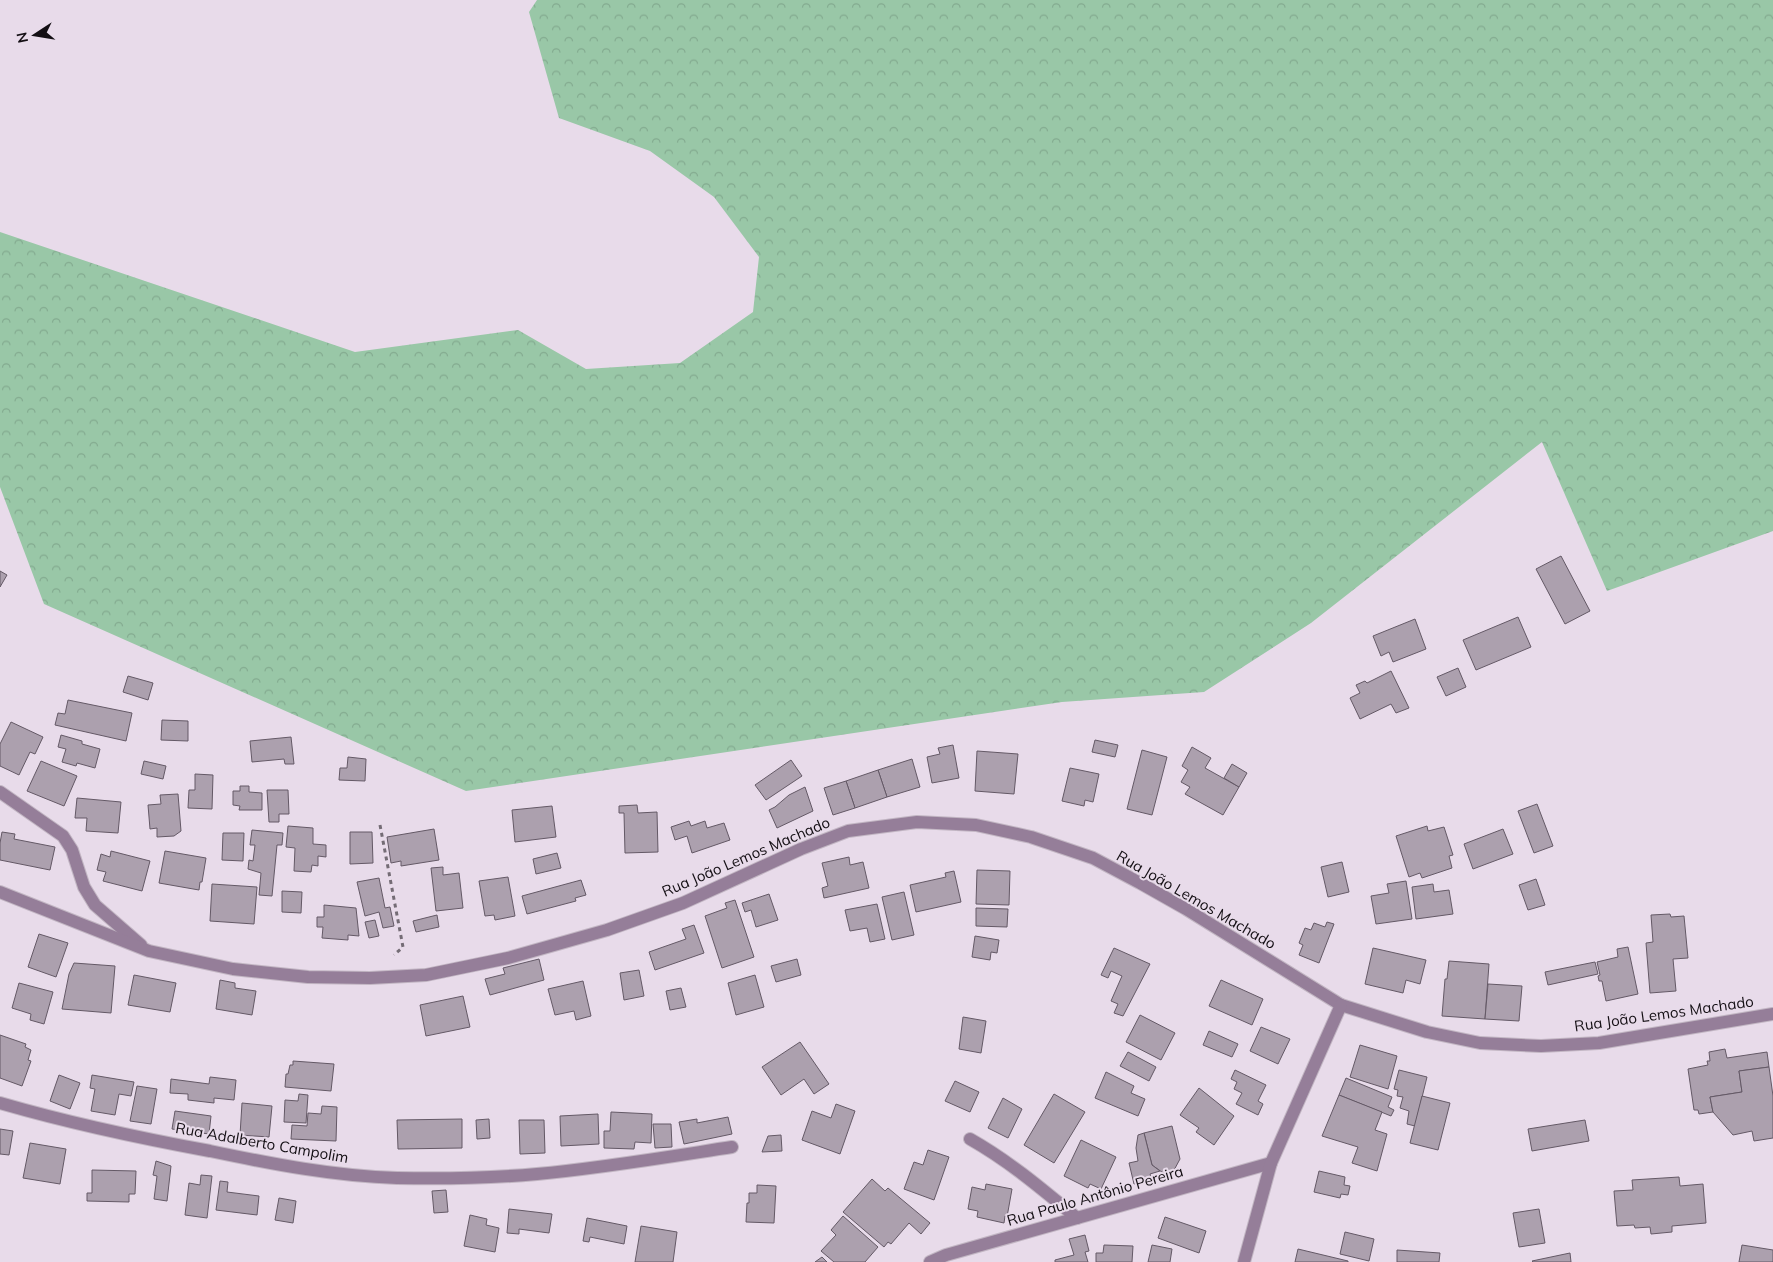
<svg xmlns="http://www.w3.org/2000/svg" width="1773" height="1262" font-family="Mulish,sans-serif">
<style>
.forest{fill:url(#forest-crowns)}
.building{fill:#aca0ae;stroke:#645966}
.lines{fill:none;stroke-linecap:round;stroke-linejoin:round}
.minor-casing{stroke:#c2b6c3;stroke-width:14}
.path{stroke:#746c75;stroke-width:3;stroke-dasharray:4 4;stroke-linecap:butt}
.minor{stroke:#957e99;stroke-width:12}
.labels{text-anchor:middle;stroke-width:4;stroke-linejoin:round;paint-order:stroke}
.street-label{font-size:15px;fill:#140f14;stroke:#e8dbea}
</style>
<defs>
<pattern id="forest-crowns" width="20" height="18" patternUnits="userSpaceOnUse" patternTransform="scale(1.25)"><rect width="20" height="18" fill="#99c7a7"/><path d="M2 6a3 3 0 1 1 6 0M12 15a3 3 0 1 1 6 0" fill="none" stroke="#83aa8f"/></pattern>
</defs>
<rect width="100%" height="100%" fill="#e8dbea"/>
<path class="forest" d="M537,0H1773V531L1607,591L1542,442L1311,623L1204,692L1062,702L466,791L44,604L0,487V232L355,352L518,330L586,369L680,363L753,312L759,257L714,197L650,151L559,118L529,12Z"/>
<g class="building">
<path d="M1561,556L1590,611L1565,624L1536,569Z"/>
<path d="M0,571L7,575L0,587Z"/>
<path d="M1518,617L1531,647L1476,670L1463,640Z"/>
<path d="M1415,619L1426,649L1393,662L1389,652L1381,656L1373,636Z"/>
<path d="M1458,668L1466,687L1446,696L1437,677Z"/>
<path d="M1391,671L1409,708L1396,713L1391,704L1360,719L1350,698L1360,693L1356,685L1365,681L1367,683Z"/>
<path d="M128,676L153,683L148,700L123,692Z"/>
<path d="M68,700L132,713L126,741L55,725L58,713L65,714Z"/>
<path d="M162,720L188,721V741L161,740Z"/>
<path d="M11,722L43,737L35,754L30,752L19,775L0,766V744Z"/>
<path d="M61,735L82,741V744L100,749L95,768L77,763L76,766L62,762L66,749L58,747Z"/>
<path d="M291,737L294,764H285L284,759L252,762L250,741Z"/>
<path d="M1095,740L1118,745L1115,757L1092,752Z"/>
<path d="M953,745L959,778L932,783L927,757L940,754L938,748Z"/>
<path d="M1192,747L1211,758L1205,768L1239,787L1223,815L1185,794L1190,787L1181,782L1188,770L1182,766Z"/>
<path d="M1142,750L1167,757L1152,815L1127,809Z"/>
<path d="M977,751L1018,754L1014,794L975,791Z"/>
<path d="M348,757L366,759L365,781L339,780L340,768H347Z"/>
<path d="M912,759L920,787L887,797L878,770Z"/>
<path d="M791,760L802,776L766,800L755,785Z"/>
<path d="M41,761L77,776L64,806L27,791Z"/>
<path d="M144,761L166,766L163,779L141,774Z"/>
<path d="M1232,764L1247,773L1239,787L1224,778Z"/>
<path d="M1070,768L1099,774L1093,802L1085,800L1084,806L1062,801Z"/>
<path d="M878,770L887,797L855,808L846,781Z"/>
<path d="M195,774L213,775L212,809L188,808L189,790H195Z"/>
<path d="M846,781L855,808L833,815L824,788Z"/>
<path d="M240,786H249V792L262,793V810H239L240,806L233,805V791H240Z"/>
<path d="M805,787L813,811L777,828L769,810L775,807L789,795Z"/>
<path d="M267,790H288L289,814H279V822H269Z"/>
<path d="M178,794L181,831L174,836L157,837V828L150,829L148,805L161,804L160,795Z"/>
<path d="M77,798L121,802L118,833L86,831L87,818H75Z"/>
<path d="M1537,804L1553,846L1534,853L1518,811Z"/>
<path d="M637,805L638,813L657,812L658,852L625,853L624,813H619V806Z"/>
<path d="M552,806L556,837L515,842L512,810Z"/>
<path d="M689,821L691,826L705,821L707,828L724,823L730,840L692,853L687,836L675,840L671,827Z"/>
<path d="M288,826L313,828V844L326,845V857L318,856V866L312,865L311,872L294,871L295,848L286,847Z"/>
<path d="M1427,826L1428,831L1444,827L1453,855L1449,856L1452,868L1422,878L1420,873L1409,877L1396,836Z"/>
<path d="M434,829L439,860L401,866V861L391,863L387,837Z"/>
<path d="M1503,829L1513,854L1473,869L1464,844Z"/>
<path d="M252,830L283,833L282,845H277L272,896L259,895L261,873L248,869L249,860L253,861L255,845H250Z"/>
<path d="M2,832L15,834L14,839L55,847L50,870L0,860V843Z"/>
<path d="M350,832H372L373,863L350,864Z"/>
<path d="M223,833H244L243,861L222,860Z"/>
<path d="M111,851L150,861L142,891L103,881L106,872L97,870L101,854L110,857Z"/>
<path d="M165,851L206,858L202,882H200L199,890L159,883Z"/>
<path d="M557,853L561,868L536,874L533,859Z"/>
<path d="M849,857L850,865L863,862L869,888L824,898L822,888L828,886L822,863Z"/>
<path d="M1342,862L1349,892L1328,897L1321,867Z"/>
<path d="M443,867V875L459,873L463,908L436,911L431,868Z"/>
<path d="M977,870L1010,871L1009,905L976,904Z"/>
<path d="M954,871L961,902L916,912L910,885L946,877L945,873Z"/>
<path d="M508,877L515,916L495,920L494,915L485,916L479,881Z"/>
<path d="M379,878L385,908L390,907L394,926L383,928L379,912L365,916L357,882Z"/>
<path d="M1536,879L1545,905L1528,910L1519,885Z"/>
<path d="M581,880L586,895L575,898L576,901L527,914L522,896Z"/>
<path d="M1406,881L1412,919L1376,924L1371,896L1389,893L1387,884Z"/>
<path d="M212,884L257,887L254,924L210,921Z"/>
<path d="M1433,884L1434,892L1449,890L1453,914L1416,919L1412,887Z"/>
<path d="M282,891L302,892L301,913L282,912Z"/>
<path d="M904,892L914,935L892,940L882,897Z"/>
<path d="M769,894L778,920L756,927L751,910L745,912L742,903Z"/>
<path d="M735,900L754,957L722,968L705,916L727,908L725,903Z"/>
<path d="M877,904L885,939L870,942L867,928L850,931L845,910Z"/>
<path d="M324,905L356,908L359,936L348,935V940L322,938L323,927H317V917H324Z"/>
<path d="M976,908L1008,909L1007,927L976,926Z"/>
<path d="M1670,914L1671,917L1684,916L1688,958L1673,959L1676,991L1650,993L1646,943L1653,942L1651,915Z"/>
<path d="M437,915L439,927L416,932L413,921Z"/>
<path d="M375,920L379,936L369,938L365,922Z"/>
<path d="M1327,922L1334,924L1319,963L1299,955L1303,945L1299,943L1305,928L1311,930L1314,923L1325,927Z"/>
<path d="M694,925L704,953L655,970L649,952L686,939L682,929Z"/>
<path d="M39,934L68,943L56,977L28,967Z"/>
<path d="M975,936L999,940L997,953L991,952L990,960L972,957Z"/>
<path d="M1628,947L1638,994L1606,1001L1602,981H1599L1598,976L1600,975L1597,962L1618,957L1617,949Z"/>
<path d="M1114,948L1150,964L1123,1016L1114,1013L1118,1004L1111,1001L1122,976L1111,971L1108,978L1101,975Z"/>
<path d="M1373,948L1426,960L1420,984L1406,980L1403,993L1365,984Z"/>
<path d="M539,959L544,980L490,995L485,979L505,974L503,968Z"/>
<path d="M797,959L801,975L776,982L771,966Z"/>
<path d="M1449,961L1489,964L1485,1019L1442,1016L1445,979H1447Z"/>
<path d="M1595,962L1598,974L1548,985L1545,972Z"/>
<path d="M74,963L115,966L111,1013L62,1009L69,974Z"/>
<path d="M639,970L644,996L624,1000L620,973Z"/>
<path d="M134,975L176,983L170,1012L128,1005Z"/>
<path d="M755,975L764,1007L736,1015L728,983Z"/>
<path d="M220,980L235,983V988L256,991L252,1015L216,1009Z"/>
<path d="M1221,980L1263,999L1252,1025L1209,1006Z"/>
<path d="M583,981L591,1016L576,1020L574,1011L555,1015L548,989Z"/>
<path d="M19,983L53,992L44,1024L30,1020L31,1014L12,1008Z"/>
<path d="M1488,984L1522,986L1519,1021L1485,1019Z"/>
<path d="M681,988L686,1007L670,1010L666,991Z"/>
<path d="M463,996L470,1027L426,1036L420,1005Z"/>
<path d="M1140,1015L1175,1033L1161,1060L1126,1042Z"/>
<path d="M963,1017L986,1021L981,1053L959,1049Z"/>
<path d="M1261,1027L1290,1039L1278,1064L1250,1051Z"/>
<path d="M1209,1031L1238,1044L1232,1057L1203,1045Z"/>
<path d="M0,1035L26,1044L25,1047L31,1050L28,1060L31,1061L22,1086L0,1078Z"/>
<path d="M800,1042L829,1084L814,1094L804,1079L781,1095L762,1067Z"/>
<path d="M1360,1045L1397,1056L1388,1089L1350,1077Z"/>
<path d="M1725,1049L1727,1058L1767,1052L1769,1067L1739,1071L1742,1092L1710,1097L1713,1112L1699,1114L1698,1110H1694L1688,1069L1708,1065L1707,1061H1710L1709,1052Z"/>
<path d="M1128,1052L1156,1067L1149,1081L1120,1066Z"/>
<path d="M293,1061L334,1064L331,1091L285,1087L286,1074H288L290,1065H293Z"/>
<path d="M1769,1067L1773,1096V1138L1754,1141L1752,1131L1733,1135L1713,1112L1710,1097L1742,1092L1739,1071Z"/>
<path d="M1235,1070L1266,1085L1258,1101L1263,1104L1258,1115L1236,1104L1242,1093L1234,1089L1237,1082L1231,1079Z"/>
<path d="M1399,1070L1427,1077L1415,1126L1407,1124L1409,1111L1400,1108L1403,1097L1397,1096L1398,1090L1394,1089Z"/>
<path d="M1106,1072L1134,1086L1131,1093L1145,1099L1138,1116L1095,1098Z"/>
<path d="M59,1075L80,1083L70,1109L50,1101Z"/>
<path d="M92,1075L134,1082L131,1096L119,1094L115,1115L91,1111L95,1089L90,1088Z"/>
<path d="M210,1077L236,1080L234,1100L214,1098V1103L188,1100V1094L170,1093L171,1079L209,1084Z"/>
<path d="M1346,1078L1392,1097L1388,1107L1394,1110L1391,1116L1339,1095Z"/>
<path d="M955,1081L979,1092L970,1112L945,1101Z"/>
<path d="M137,1086L157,1089L151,1124L130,1121Z"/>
<path d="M1199,1088L1234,1116L1214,1145L1196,1132L1199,1128L1180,1115Z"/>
<path d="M299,1094L308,1095L306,1123L284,1122L285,1100L298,1101Z"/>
<path d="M1054,1094L1085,1112L1054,1163L1024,1145Z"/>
<path d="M1339,1095L1382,1112L1375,1130L1387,1134L1377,1171L1352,1163L1358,1147L1322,1136Z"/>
<path d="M1422,1096L1450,1103L1438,1150L1410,1143Z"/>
<path d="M1003,1098L1022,1109L1008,1138L988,1128Z"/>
<path d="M242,1103L272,1106L269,1137L240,1135Z"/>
<path d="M836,1104L855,1111L840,1154L802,1140L812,1111L831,1118Z"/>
<path d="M322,1106L337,1107L336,1141L291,1139L292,1125L307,1126L308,1113L321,1114Z"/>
<path d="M175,1111L211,1116L209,1134L172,1129Z"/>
<path d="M611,1112L652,1114L651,1143L635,1142L634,1149L604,1148V1131H610Z"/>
<path d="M598,1114L599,1144L561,1146L560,1116Z"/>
<path d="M728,1117L732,1134L684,1144L679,1122L697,1119V1123Z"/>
<path d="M462,1119V1148L398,1149L397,1120Z"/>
<path d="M489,1119L490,1138L477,1139L476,1120Z"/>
<path d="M519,1120H544L545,1153L520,1154Z"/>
<path d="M1585,1120L1589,1141L1532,1151L1528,1129Z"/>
<path d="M653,1124H671L672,1147L655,1148Z"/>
<path d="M1172,1126L1180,1159L1173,1172L1166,1175L1152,1165L1144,1133Z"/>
<path d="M0,1129L13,1131L9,1155L0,1154Z"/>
<path d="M1144,1133L1152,1165L1160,1171L1150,1174L1152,1179L1134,1184L1129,1163L1138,1161L1136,1148L1138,1135Z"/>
<path d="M781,1135L782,1151L762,1152L768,1136Z"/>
<path d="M1081,1140L1116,1157L1101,1189L1090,1184L1088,1188L1064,1176Z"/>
<path d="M30,1143L66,1149L60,1184L23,1178Z"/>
<path d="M928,1150L949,1157L934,1200L904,1189L914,1162L923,1165Z"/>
<path d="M156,1161L171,1166L167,1201L154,1199L157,1176L153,1175Z"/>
<path d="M92,1170L136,1171L135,1194H129V1202L87,1201V1193H92Z"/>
<path d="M1319,1171L1345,1177L1344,1185L1350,1186L1348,1195L1341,1194L1340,1198L1314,1192Z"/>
<path d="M201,1175L212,1176L207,1218L185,1215L189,1183L200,1185Z"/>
<path d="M1679,1177L1680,1186L1703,1184L1706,1223L1672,1226V1232L1651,1234L1650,1227L1635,1228L1634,1225L1617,1226L1614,1191L1633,1190L1632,1180Z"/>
<path d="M872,1179L885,1191L888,1188L930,1223L921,1234L909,1223L891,1244L888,1242L884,1247L843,1212Z"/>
<path d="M220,1181L228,1182L227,1192L259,1196L257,1215L216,1210Z"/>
<path d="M986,1184L1012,1189L1007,1217L1005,1216L1004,1223L977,1217L978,1211L968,1209L972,1187L985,1190Z"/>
<path d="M757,1185L776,1186L774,1223L746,1222L747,1203H749V1193H757Z"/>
<path d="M446,1190L448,1212L434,1213L432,1191Z"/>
<path d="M279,1198L296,1201L293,1223L275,1220Z"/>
<path d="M509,1209L552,1214L549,1233L519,1229V1234L507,1233Z"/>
<path d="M1539,1209L1545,1243L1519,1247L1513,1213Z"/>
<path d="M470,1215L487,1219L486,1225L499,1228L495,1252L464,1246Z"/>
<path d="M843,1216L878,1247L865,1262H834L821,1251L836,1235L831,1230Z"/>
<path d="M1165,1217L1206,1231L1199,1253L1158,1238Z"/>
<path d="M587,1218L627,1226L624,1244L590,1237L589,1242L583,1241Z"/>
<path d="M641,1226L677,1232L673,1262H635Z"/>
<path d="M1345,1232L1374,1239L1369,1261L1340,1254Z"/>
<path d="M1085,1235L1089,1251L1085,1252L1088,1262H1055V1260L1074,1255L1069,1239Z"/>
<path d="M1104,1245L1133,1246L1132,1262H1096V1253H1103Z"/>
<path d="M1152,1245L1172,1249L1170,1262H1148Z"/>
<path d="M1742,1245L1773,1250V1262H1739Z"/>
<path d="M1298,1249L1348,1261V1262H1295Z"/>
<path d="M1397,1250L1440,1253L1439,1262H1397Z"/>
<path d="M1570,1253L1571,1262H1533L1532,1261Z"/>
<path d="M822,1257L827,1262H815Z"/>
</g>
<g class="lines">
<g class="minor-casing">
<g id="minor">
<path d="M0,792L63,836L72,850L84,887L95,905L141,945"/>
<path d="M0,892L149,951L233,969L308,977L370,978L426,975L508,958L607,930L683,903L801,849L848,831L917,822L976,825L1031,837L1093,858L1140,883L1186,909L1341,1005L1427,1032L1480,1043L1541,1046L1599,1043L1773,1014"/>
<path d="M0,1103C69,1123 139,1138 210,1151C272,1164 334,1176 397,1178C443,1179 491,1178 537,1174C602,1168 667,1157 732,1147"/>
<path d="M970,1139C1009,1161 1042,1189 1077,1218"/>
<path d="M930,1262L946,1255L1271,1163"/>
<path d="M1244,1262L1271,1163L1341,1005"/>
</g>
</g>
<path class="path" d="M380,825L403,947L394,955"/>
<use href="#minor" class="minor"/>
</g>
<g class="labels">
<g class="street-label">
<text transform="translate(746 857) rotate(-23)" y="5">Rua João Lemos Machado</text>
<text transform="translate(1196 900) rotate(30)" y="5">Rua João Lemos Machado</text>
<text transform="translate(1664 1014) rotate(-8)" y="5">Rua João Lemos Machado</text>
<text transform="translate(262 1143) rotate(10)" y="5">Rua Adalberto Campolim</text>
<text transform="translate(1095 1196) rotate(-16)" y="5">Rua Paulo Antônio Pereira</text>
</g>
</g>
<g transform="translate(35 35) rotate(258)" stroke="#e8dbea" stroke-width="4" paint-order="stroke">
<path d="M0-4L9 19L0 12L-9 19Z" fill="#140f14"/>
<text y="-8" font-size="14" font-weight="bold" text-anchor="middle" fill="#140f14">N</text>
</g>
</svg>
